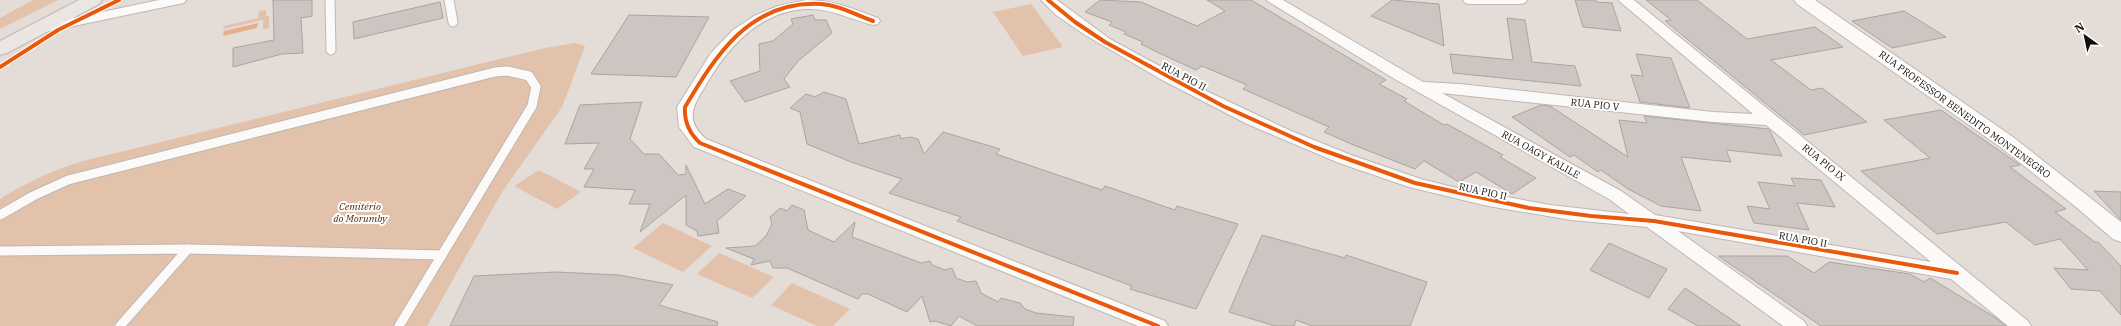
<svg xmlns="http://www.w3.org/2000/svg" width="2121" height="326" font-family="'IBM Plex Serif',serif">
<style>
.green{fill:#e3c2ac}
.water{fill:#e5b08c}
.building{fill:#ccc5c1;stroke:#aaa49f}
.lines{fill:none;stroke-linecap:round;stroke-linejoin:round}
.service-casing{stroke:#beb7b3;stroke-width:11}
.minor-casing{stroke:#beb7b3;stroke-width:2}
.tertiary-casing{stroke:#beb7b3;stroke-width:2}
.primary-casing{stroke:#bdb9b7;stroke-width:2}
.service{stroke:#fbfaf9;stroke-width:9}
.minor{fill:#fbfaf9;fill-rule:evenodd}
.tertiary{fill:#fbfaf9;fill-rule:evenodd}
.primary{fill:#ece6e2;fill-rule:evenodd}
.cycleway-casing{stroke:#fff;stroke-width:6}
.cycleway{stroke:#e8590c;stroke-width:4}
.labels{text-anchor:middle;stroke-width:4;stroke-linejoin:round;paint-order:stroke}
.street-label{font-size:10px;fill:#120d0a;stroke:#fff}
.park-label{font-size:10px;font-style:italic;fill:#562901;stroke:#fff}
</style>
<rect width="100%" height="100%" fill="#e4dcd7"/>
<g class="green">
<path d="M33,0H58L0,29V18Z"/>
<path d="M1031,4L1063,47L1023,56L993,12Z"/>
<path d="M266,10V16H269V28L263,29V20L223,29L224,26L258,18L259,11Z"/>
<path d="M575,43L585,46L562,107L502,192L427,326H0V199C27,182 53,170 83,161L545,48Z"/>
<path d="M539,170L581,192L557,209L514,186Z"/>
<path d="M663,223L712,246L683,272L633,248Z"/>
<path d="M719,253L774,277L752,298L697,274Z"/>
<path d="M792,283L850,309L833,326H817L771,305Z"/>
</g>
<path class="water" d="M258,23L257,28L223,36L224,31Z"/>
<g class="building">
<path d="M273,0H312V16L301,18L303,53L282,54L233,67V48L274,40Z"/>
<path d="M1100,0L1141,2L1197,26L1225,11L1207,0H1251L1386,80L1379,84L1407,99L1404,101L1444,125L1447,124L1503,155L1500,157L1536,178L1512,194L1476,172L1459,182L1424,161L1415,169L1356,146L1324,132L1329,127L1243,89L1247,85L1202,66L1196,70L1159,53L1141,44L1143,42L1124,34L1126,32L1109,25L1112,22L1085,12Z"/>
<path d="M1392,0L1439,4L1444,46L1371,16Z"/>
<path d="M1575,0H1596V2L1612,3L1621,31L1583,27Z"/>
<path d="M1646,0H1697L1747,39L1815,27L1843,47L1771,60L1811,90L1822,88L1867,122L1804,135L1665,21L1671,20Z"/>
<path d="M440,2L443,18L354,39L353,22Z"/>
<path d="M1904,11L1946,37L1892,48L1852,21Z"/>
<path d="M629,15L709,17L676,77L591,74Z"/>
<path d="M813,15L815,20H826L832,33L798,61L784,79L790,87L745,102L730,81L760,71L759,44L773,41L793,24L791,19Z"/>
<path d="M1507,18L1525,20L1532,62L1575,66L1581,86L1453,73L1450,54L1513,60Z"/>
<path d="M1636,54L1671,58L1690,108L1640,102L1631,75L1643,76Z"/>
<path d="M824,92L846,99L859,144L900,135L901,139L910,137L918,139L924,154L943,132L1000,149L996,154L1102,190L1105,186L1175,210L1177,206L1238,224L1196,309L1130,289L1132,286L957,221L961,217L889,193L902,179L851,162L807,144L800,112L790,108L806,94L815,97Z"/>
<path d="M642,102L630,139L644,154H659L678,175L686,174V165L705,204L728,189L746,196L717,221L719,233L698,236L697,231L686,225V195L640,232L650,204H629L635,190L584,187L594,169H584L599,143L565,144L580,105Z"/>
<path d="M1541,105L1550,106L1628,157L1619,120L1647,123L1644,116L1769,129L1782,156L1726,150L1731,162L1681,157L1701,211L1661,206L1628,189L1601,170L1598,172L1574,155L1570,157L1512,117Z"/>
<path d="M1941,110L2020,165L2010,167L2066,209L2055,212L2095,242H2098L2121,266V315L2100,291L2071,289L2054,268L2088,270L2060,239L2035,245L2006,222L1937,234L1861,171L1930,158L1884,120Z"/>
<path d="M1791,178L1821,180L1835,207L1797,203L1809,230L1754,223L1747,206L1770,209L1758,182L1795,186Z"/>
<path d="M2094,191L2121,192V220Z"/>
<path d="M792,205L804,210L808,230L834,242L855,222L852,237L921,263L930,261L932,265L945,270L952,268L956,278L967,282L976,281L981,293L998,302L1001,298L1020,303L1025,309L1036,313L1074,317L1073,326H977L959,316L951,326L935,321L930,322L922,296L907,312L868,294H862L858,299L787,268H773L770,261L751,265L754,259L726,248L755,246L766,236L772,224L770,217L780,208L787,211Z"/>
<path d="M1262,235L1345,258L1346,255L1427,282L1410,326H1312L1296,320L1294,326H1275L1229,312Z"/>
<path d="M1609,243L1667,269L1649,298L1590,270Z"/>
<path d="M1718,256H1787L1814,273L1829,262L1910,274L1924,282L1930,278L1996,318L2006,326H1821Z"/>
<path d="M556,272L619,275L673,285L659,305L718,322L717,326H450L474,276Z"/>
<path d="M1685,288L1741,326H1698L1668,309Z"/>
</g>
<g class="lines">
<g class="service-casing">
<g id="service">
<path d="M330,0L331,50"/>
<path d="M449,0L453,22"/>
<path d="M0,215L33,196L68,180L495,72L507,71L529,76L536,87L532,106L399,326"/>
<path d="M188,249L442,255"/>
<path d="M0,251L188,249L120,326"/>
</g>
</g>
<g class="minor-casing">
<g id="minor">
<path d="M159,0H186L184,3L179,4L40,33L35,32L33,29L35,26L40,25Z"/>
<path d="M806,0C832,0 854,9 878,18L880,21L878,24L873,25C845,18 827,5 796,10C755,17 727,49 707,83C694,105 683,119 706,139L1165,321L1168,326H1138L694,147L679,127L677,107L711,53L733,30L754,16L778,6Z"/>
<path d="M1041,0H1057L1110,39L1200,88L1289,130L1351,155L1421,179L1457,188L1550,205L1629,214L1609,199L1393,78L1266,0H1283L1423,82L1460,84L1713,112L1753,114L1618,0H1634L2028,321L2031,326H2008L1951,279L1678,231L1804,321L1807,326H1783L1647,227L1571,220L1488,206L1409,187L1339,163L1247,124L1162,80L1085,35L1056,15ZM1442,93L1713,122L1766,125L1931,262L1655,215L1621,191Z"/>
<path d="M1463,0H1527L1525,3L1520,4H1470L1465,3Z"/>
</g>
</g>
<g class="tertiary-casing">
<path id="tertiary" d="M1794,0H1815L2013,137L2121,222V242L2113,239L2076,207L1999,146L1797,4Z"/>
</g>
<g class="primary-casing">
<path id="primary" d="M79,0H102L99,4L7,53L0,55V41Z"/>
</g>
<use href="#service" class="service"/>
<use href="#minor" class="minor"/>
<use href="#tertiary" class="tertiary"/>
<use href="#primary" class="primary"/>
<g class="cycleway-casing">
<g id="cycleway">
<path d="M1048,0L1075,22L1105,42L1223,106L1314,147L1415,183L1529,208L1591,216L1654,221L1957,273"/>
<path d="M873,21C856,15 839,5 821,4C750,0 716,55 685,107C684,122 689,133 700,143L1158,326"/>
<path d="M0,67L58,30L119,0"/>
</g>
</g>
<use href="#cycleway" class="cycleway"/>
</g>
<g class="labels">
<g class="street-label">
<text transform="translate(1184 76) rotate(28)" y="4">RUA PIO II</text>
<text transform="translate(1595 104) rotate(6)" y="4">RUA PIO V</text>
<text transform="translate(1965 114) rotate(36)" y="4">RUA PROFESSOR BENEDITO MONTENEGRO</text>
<text transform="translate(1541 154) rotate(29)" y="4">RUA OAGY KALILE</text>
<text transform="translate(1824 162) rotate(39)" y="4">RUA PIO IX</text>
<text transform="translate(1483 191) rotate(12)" y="4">RUA PIO II</text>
<text transform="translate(1803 239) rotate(10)" y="4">RUA PIO II</text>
</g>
<g class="park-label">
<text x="360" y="210">Cemitério<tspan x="360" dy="12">do Morumby</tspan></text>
</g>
</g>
<g transform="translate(2085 36) rotate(327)" stroke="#ffffff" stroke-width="3" paint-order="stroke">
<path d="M0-3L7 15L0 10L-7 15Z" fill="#120d0a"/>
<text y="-6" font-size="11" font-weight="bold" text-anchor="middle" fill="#120d0a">N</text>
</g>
</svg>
